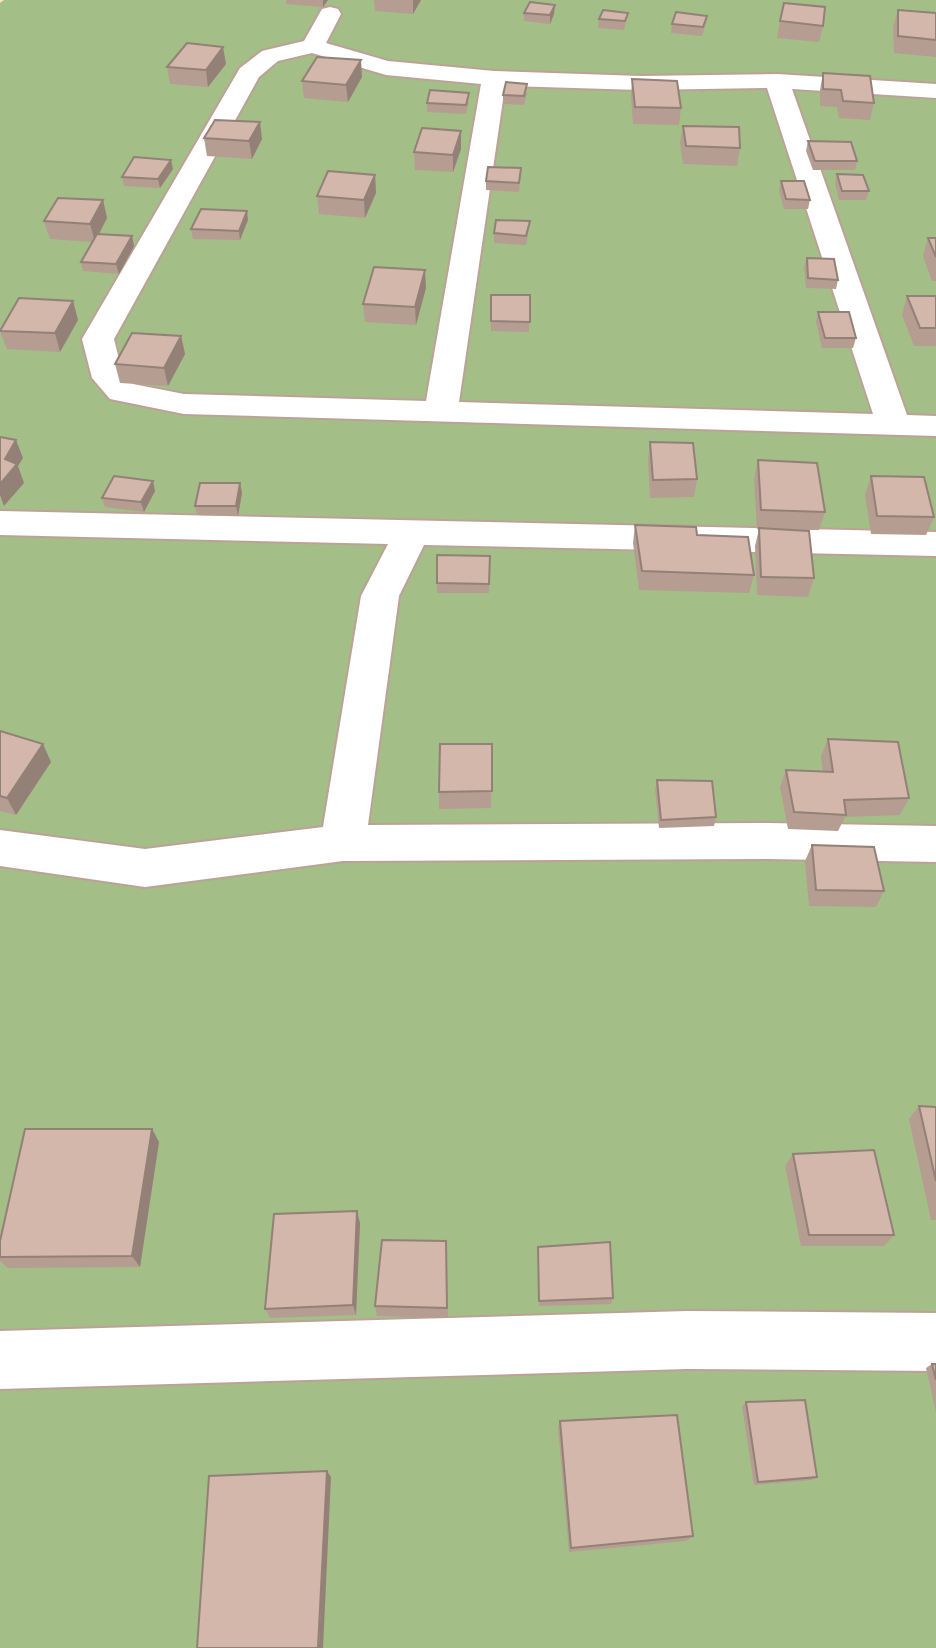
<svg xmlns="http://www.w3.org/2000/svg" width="936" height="1648" font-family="'Exo 2',sans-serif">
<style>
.green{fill:#a4be87}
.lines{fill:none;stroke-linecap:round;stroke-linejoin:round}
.minor-casing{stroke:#bca296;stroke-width:4}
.minor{fill:#fff;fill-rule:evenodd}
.wall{fill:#b59d92}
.shaded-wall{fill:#938077}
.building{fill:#d2b7aa;stroke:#938077;stroke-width:2}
</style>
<rect width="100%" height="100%" fill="#fadfd2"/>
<path class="green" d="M4,0H936V1648H0V3Z"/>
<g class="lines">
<g class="minor-casing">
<g id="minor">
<path d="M330,7L338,9L341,14L326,43L388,61L494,71L641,76L777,74L936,84V98L792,89L907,415L936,416V436L184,414L110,399L92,378L82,339L240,68L262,51L304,41L322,9ZM312,53L386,75L481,84L426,401L184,394L133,384L123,375L114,339L259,77L278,61ZM505,86L641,90L767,88L873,414L459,402Z"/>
<path d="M0,511L936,532V556L424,545L399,596L368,825L768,823L936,826V862L768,859L343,861L145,887L0,866V830L145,849L323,827L361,596L388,544L0,535Z"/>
<path d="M687,1311L936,1313V1371L687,1369L0,1389V1331Z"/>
</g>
</g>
<use href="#minor" class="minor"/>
</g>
<g class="wall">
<path d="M286,0H328L323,7L286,4Z"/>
<path d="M374,0H421L413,14L375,11Z"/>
<path d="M898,10L936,13V57L894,53L893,27Z"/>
<path d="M524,13L554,14L550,24L524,21Z"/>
<path d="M628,13L624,30L598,28L599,19Z"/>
<path d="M707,16L706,24L702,36L671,33L672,24Z"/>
<path d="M780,21L823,26L819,42L777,38Z"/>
<path d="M226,64L208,87L170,84L167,67Z"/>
<path d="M823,73L874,103L870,120L839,118L837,107L820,106V90Z"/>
<path d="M362,77L348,102L304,98L302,81Z"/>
<path d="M632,79L681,108L679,125L633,124L631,97Z"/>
<path d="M527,93L524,105L503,104V95Z"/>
<path d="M469,102L466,114L427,112V103Z"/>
<path d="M683,126L740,148L737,166L683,164L680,143Z"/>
<path d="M204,138L262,139L252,159L207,156Z"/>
<path d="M808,141L857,161L855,170H813L806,151Z"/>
<path d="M461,149L453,172L415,170L414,152Z"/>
<path d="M521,168L519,192L486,190V181Z"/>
<path d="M173,169L160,188L124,186L122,177Z"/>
<path d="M837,174L869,191L866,200H839L835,184Z"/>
<path d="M375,175L376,193L365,218L319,214L317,196Z"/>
<path d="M781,181L810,200L808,209H784L779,191Z"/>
<path d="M103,200L107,218L99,234L132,236L134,246L119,274L83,271L81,262L92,242L50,239L44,221Z"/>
<path d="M248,220L240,240L193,239L191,229Z"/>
<path d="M529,230L526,245L494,243V233Z"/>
<path d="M928,238H936V281H932L923,256Z"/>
<path d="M807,258L838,280L836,289L806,288L804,267Z"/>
<path d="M426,288L416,325L365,322L363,304Z"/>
<path d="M491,295H530L529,332L491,331Z"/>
<path d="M907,296H936V346H914L902,315Z"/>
<path d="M73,301L78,320L60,352L7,349L0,331Z"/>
<path d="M818,312L856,338L853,348H822L816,322Z"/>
<path d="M181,336L185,354L168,386L120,383L115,364Z"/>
<path d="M650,442L697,479L694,497L650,498L648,460Z"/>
<path d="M758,460L825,512L819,530H788L814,578L808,597L757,595L755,546L759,529H757L754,479Z"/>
<path d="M871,476L934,517L926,535L871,534L865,495Z"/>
<path d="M240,483L242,493L238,516L197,515L195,506Z"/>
<path d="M155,491L144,512L105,507L102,498Z"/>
<path d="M635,525L697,535L754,575L749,593L639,590L633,543Z"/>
<path d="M437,555L490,556L489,593H437Z"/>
<path d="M0,731L51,762L16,815L0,811Z"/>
<path d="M828,739L909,798L900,815L845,817L838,831L788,829L780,787L786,770L823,772L821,756Z"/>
<path d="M492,744L491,808L439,809V792Z"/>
<path d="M657,780L716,817L714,826L659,828L655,789Z"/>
<path d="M812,845L884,891L876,907L809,906L805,861Z"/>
<path d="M919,1106L936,1107V1220H931L909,1119Z"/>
<path d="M159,1142L140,1267L8,1268L0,1261V1241Z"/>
<path d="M793,1154L894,1235L884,1246H801L785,1166Z"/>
<path d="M360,1223L356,1315L270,1318L265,1309Z"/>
<path d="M446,1241L448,1318L377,1316L375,1306Z"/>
<path d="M538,1247L613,1298L611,1304L539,1306Z"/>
<path d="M932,1364H936V1412L926,1368Z"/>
<path d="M746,1402L817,1477L812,1480L754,1485L742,1406Z"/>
<path d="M560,1421L693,1536L686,1541L569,1552L558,1428Z"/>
</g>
<g class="shaded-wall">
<path d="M323,0H328L323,7Z"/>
<path d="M413,0H421L413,14Z"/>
<path d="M555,5L554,14L550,24V15Z"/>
<path d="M223,47L226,64L208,87L206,70Z"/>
<path d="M361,60L362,77L348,102L346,85Z"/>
<path d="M260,122L262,139L252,159L249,141Z"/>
<path d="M461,131V149L453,172V155Z"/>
<path d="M171,160L173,169L160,188L158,179Z"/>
<path d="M375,175L376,193L365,218L364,200Z"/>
<path d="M103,200L107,218L95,242L90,224Z"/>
<path d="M247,211L248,220L240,240L239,231Z"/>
<path d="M132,236L134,246L119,274L116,264Z"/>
<path d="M425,270L426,288L416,325L415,307Z"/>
<path d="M73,301L78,320L60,352L55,333Z"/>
<path d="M181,336L185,354L168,386L164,368Z"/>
<path d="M16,440L23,458L18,466L24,483L4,506L0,495V484L5,459Z"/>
<path d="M153,481L155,491L144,512L141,502Z"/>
<path d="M240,483L242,493L238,516L236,506Z"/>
<path d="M43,744L51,762L16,815L7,798Z"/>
<path d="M152,1129L159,1142L140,1267L132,1256Z"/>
<path d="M357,1211L360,1223L356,1315L353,1305Z"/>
<path d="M327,1471L331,1477L323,1648H319Z"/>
</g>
<g class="building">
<path d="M530,2L555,5L550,15L524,13Z"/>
<path d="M784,3L825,7L823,26L780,21Z"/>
<path d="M603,10L628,13L625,21L599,19Z"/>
<path d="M898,10L936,13V40L898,36Z"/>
<path d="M676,12L707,16L703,27L672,24Z"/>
<path d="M187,43L223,47L206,70L167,67Z"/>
<path d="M317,57L361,60L346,85L302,81Z"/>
<path d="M823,73L870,76L874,103L843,101L841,90L823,89Z"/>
<path d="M632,79L677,81L681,108L635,107Z"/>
<path d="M506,82L527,84L524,96L503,95Z"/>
<path d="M430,90L469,93L466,105L427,103Z"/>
<path d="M215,120L260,122L249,141L204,138Z"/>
<path d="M683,126L739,127L740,148L686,146Z"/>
<path d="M422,128L461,131L453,155L414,152Z"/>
<path d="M808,141L851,142L857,161H815Z"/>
<path d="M134,157L171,160L158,179L122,177Z"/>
<path d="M488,167L521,168L519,183L486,181Z"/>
<path d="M328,171L375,175L364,200L317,196Z"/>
<path d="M837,174L863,175L869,191H842Z"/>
<path d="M781,181H804L810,200L786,199Z"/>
<path d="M58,198L103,200L90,224L44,221Z"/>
<path d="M201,209L247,211L239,231L191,229Z"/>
<path d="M496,220L530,221L526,236L494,233Z"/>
<path d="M97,234L132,236L116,264L81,262Z"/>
<path d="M928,238H936V257Z"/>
<path d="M807,258L834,259L838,280L808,278Z"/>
<path d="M374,267L425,270L415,307L363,304Z"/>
<path d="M491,295H530V322L491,321Z"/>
<path d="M907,296H936V328H920Z"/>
<path d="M19,298L73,301L55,333L0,331Z"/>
<path d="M818,312H849L856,338H825Z"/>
<path d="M132,333L181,336L164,368L115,364Z"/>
<path d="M0,437L16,440L5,459L17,464L0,484Z"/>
<path d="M650,442L693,443L697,479L653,480Z"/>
<path d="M758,460L817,463L825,512L761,510Z"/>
<path d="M114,476L153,481L141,502L102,498Z"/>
<path d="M871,476L924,477L934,517L877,516Z"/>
<path d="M200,483H240L236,506H195Z"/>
<path d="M635,525L696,527L697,535L748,537L754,575L642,571Z"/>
<path d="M759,528L809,531L814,578L761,577Z"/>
<path d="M437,555L490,556L489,584L437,583Z"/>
<path d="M0,731L43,744L7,798L0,796Z"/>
<path d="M828,739L898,742L909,798L844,800L846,815L794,812L786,770L833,772Z"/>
<path d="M440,744H492V791L439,792Z"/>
<path d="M657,780L712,781L716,817L661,820Z"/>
<path d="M812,845L874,847L884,891L816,890Z"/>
<path d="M919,1106L936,1107V1181Z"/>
<path d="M25,1129H152L132,1256L0,1257V1241Z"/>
<path d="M874,1150L894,1235H809L793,1154Z"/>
<path d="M357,1211L353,1305L265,1309L274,1214Z"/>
<path d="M382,1240L446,1241L447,1308L375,1306Z"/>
<path d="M610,1242L613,1298L539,1301L538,1247Z"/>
<path d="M932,1364H936V1380Z"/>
<path d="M805,1400L817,1477L758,1482L746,1402Z"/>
<path d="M677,1415L693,1536L571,1548L560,1421Z"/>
<path d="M327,1471L318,1648H197L209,1476Z"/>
</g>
</svg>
